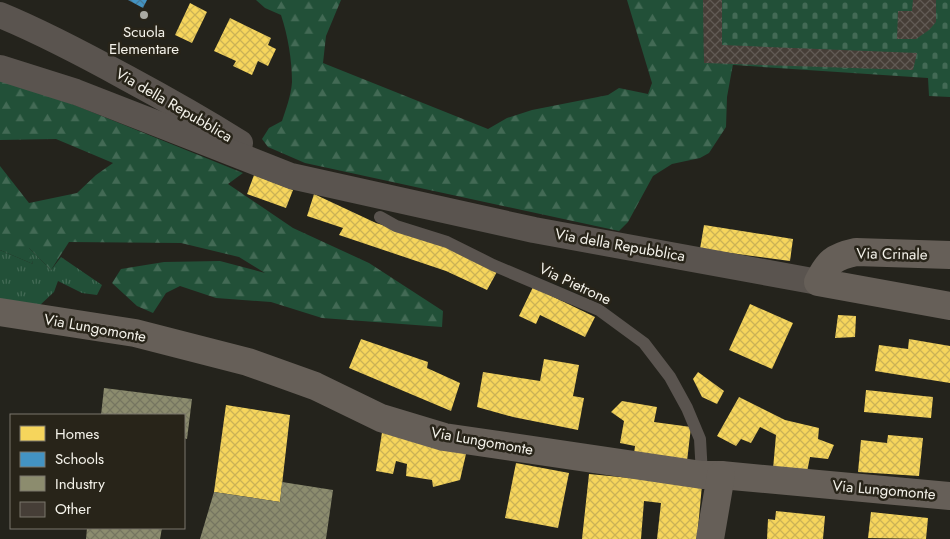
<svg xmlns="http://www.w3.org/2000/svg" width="950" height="539" font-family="Jost,sans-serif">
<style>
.grass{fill:url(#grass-tufts)}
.forest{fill:url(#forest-firs)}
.cemetery{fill:url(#cemetery-stones)}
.homes{fill:url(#homes-cross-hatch)}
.schools{fill:url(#schools-cross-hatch)}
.industry{fill:url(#industry-cross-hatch)}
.building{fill:url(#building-cross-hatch)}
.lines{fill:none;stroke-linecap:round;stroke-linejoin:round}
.lane{stroke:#5a544f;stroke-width:12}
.street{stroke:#5a544f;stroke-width:26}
.secondary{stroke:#665f58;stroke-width:28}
.poi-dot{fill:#abaaa2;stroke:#282419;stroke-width:2}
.labels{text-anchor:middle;stroke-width:5;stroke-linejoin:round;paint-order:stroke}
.poi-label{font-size:15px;fill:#f4f2ea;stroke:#282419}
.street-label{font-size:15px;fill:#f4f2ea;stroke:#282419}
</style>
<defs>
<pattern id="grass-tufts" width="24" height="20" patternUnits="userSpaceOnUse" patternTransform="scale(1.25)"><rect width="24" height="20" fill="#225038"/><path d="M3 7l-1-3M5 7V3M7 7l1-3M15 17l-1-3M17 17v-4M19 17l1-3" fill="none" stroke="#436a55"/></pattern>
<pattern id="forest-firs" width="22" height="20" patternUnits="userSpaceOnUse" patternTransform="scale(1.25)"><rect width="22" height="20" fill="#225038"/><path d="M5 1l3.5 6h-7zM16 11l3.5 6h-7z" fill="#436a55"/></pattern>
<pattern id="cemetery-stones" width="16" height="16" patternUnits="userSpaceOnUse" patternTransform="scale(1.25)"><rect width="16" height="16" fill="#225038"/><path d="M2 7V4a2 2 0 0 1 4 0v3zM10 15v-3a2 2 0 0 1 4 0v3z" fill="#436a55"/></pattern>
<pattern id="homes-cross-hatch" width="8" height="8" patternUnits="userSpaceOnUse" patternTransform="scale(1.25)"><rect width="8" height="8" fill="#f6d55c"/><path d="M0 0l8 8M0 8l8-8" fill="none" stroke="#cbb256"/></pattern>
<pattern id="schools-cross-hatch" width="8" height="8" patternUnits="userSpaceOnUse" patternTransform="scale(1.25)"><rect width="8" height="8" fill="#4393c3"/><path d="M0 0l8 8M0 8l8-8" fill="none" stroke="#457997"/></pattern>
<pattern id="industry-cross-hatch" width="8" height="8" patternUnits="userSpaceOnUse" patternTransform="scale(1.25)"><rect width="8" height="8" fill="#8c8c6e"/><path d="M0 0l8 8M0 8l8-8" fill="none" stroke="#757560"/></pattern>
<pattern id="building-cross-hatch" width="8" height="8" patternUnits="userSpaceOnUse" patternTransform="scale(1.25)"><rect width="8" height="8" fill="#463e37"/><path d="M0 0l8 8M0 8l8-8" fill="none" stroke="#615a54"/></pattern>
</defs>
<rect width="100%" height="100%" fill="#24231c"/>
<path class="grass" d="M28,247L51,270L61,257L102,285L97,295L82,293L58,281L54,292L39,306L0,303V250L33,264Z"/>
<g class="forest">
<path d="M256,0H341L326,36L323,63L488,129L507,118L532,110L608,95L619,88L648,94L652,83L627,0H703L704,62L733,64L727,97L726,127L709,153L700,158L672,164L653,176L628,222L619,231L305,163L268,147L262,139L269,128L282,121C286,109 291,96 292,82C292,60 288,36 281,15L265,8Z"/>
<path d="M0,78L25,85L243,173L228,184L293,228L369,263L443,311L442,327L322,318L271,302L216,298L180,286L166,293L153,313L137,306L112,283L121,269L164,262L220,261L265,273L239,257L181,243L69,242L51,270L29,248L33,264L0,250V166L29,203L77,193L96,175L113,163L56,139L0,140Z"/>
</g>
<path class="cemetery" d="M703,0H950V97L929,96L928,78L704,63Z"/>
<g class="homes">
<path d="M190,3L207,12L192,43L175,35Z"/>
<path d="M230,18L271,38L268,45L276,49L268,66L258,61L252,75L233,66L236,61L214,51Z"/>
<path d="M254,175L293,190L286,208L247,194Z"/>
<path d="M314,194L376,223L445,245L498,270L487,290L446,271L339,235L343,228L307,216Z"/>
<path d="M704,225L793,239L790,261L700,249Z"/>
<path d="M533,287L595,317L585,337L540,315L536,324L519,316Z"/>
<path d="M750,304L793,323L772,369L729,350Z"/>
<path d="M838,315L856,316L855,337L835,338Z"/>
<path d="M361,339L428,362L427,368L460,383L451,411L349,368Z"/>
<path d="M909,339L950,346V383L875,371L879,345L908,349Z"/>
<path d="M544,359L579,365L573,396L584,398L578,430L513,417L477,407L483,372L540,381Z"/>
<path d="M698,372L724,391L717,404L702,397L693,379Z"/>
<path d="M866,390L933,397L931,418L864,412Z"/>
<path d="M739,397L785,420L819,428L818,439L834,445L828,459L810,457L807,472L773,469L776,435L760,427L751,443L741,439L736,446L717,436Z"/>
<path d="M622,401L657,407L654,422L691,427L687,461L634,454L635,446L620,443L624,421L611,412Z"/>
<path d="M226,405L290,415L280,502L214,492Z"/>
<path d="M383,426L466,454L460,480L433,487L432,480L406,476L407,464L396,461L393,474L376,471Z"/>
<path d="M888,435L923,438L919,476L858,472L861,440L887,443Z"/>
<path d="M516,463L569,473L558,528L505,518Z"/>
<path d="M589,474L702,485L697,539H657L661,503L644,501L641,539H582Z"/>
<path d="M776,511L825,516L823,539H767L768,519L775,520Z"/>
<path d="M871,512L928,518L926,539L868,538Z"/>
</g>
<path class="schools" d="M128,0H147L143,8Z"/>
<g class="industry">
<path d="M104,388L192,399L187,439L184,438V415H101Z"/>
<path d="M282,482L333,490L326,539H200L214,492L280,502Z"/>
<path d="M87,528H162L160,539H86Z"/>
</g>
<g class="building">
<path d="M703,0H722V45L917,53L913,70L704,63Z"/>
<path d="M913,0H936V22L929,30L916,39H897L898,11H912Z"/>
</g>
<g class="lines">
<path class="lane" d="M380,217L396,226L447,242L493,265L599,310L644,343L670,377L687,408L700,439L702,475"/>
<g class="street">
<path d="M0,15C44,33 85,55 127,78C166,99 203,120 240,143"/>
<path d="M0,68L76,92L291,176L534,230L818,282"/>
</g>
<g class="secondary">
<path d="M950,255L856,252C833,257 828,262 818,282L950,306"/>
<path d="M0,312L135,333L248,362L315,386L381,418L444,437L702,475H721L950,496"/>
<path d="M710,539L721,475"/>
</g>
</g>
<circle class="poi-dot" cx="144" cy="15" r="5"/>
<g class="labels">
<g class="poi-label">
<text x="144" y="37">Scuola<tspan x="144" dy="17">Elementare</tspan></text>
</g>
<g class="street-label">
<text transform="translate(174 105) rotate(30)" y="5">Via della Repubblica</text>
<text transform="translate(620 245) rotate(10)" y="5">Via della Repubblica</text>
<text transform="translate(892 254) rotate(1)" y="5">Via Crinale</text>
<text transform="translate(575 284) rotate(25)" y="5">Via Pietrone</text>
<text transform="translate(95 328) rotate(10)" y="5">Via Lungomonte</text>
<text transform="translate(482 441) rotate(10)" y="5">Via Lungomonte</text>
<text transform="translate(884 490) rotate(5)" y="5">Via Lungomonte</text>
</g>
</g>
<rect x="10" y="414" width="175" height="115" fill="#282419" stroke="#7a766d"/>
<rect x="20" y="426" width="25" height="15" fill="#f6d55c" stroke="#7a766d"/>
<text x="55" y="439" font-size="15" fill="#f4f2ea">Homes</text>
<rect x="20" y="452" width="25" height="15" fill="#4393c3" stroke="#7a766d"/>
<text x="55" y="464" font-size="15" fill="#f4f2ea">Schools</text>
<rect x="20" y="476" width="25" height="15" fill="#8c8c6e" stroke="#7a766d"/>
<text x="55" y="489" font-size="15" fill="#f4f2ea">Industry</text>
<rect x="20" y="502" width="25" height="15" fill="#463e37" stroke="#7a766d"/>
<text x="55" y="514" font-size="15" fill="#f4f2ea">Other</text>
</svg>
